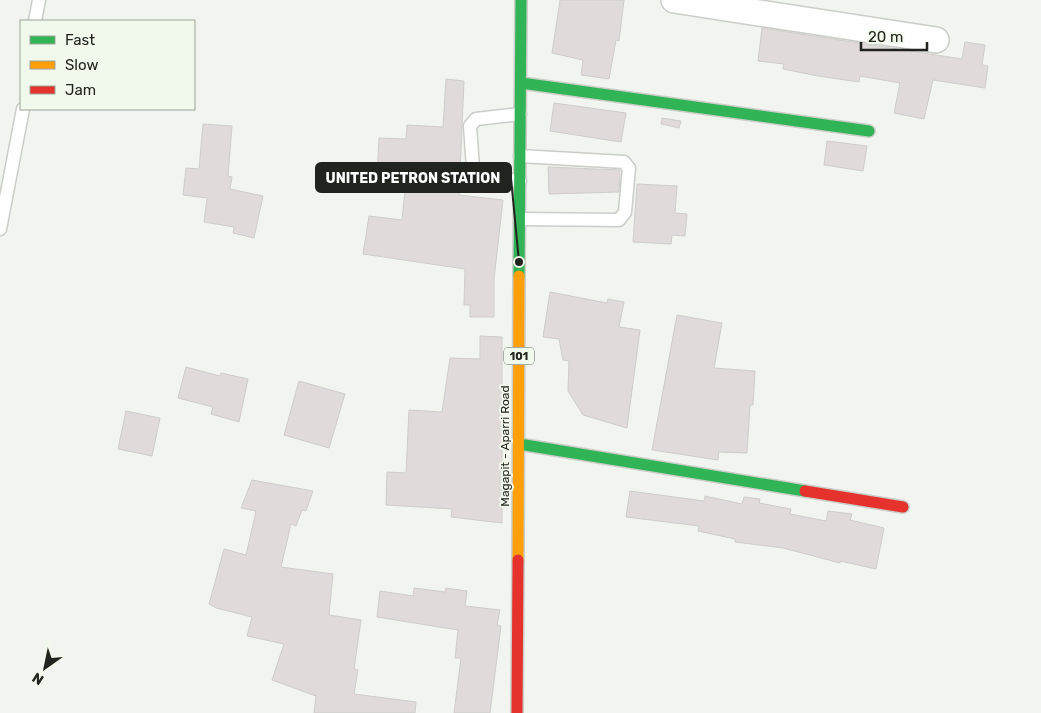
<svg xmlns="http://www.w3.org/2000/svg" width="1041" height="713" font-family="Rubik,sans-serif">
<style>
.building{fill:#e0dada;stroke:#cecdcb}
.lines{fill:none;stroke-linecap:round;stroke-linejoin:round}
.lane-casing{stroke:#cacdc8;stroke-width:15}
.street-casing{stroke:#cacdc8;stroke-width:28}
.fast-casing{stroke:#cacdc8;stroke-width:14}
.slow-casing{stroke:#cacdc8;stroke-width:14}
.jam-casing{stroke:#cacdc8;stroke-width:14}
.lane{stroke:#fdfefd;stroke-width:12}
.street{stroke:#fdfefd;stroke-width:25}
.fast{stroke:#30b455;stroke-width:11}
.slow{stroke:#ff9f0a;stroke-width:11}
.jam{stroke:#e5322d;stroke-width:11}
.labels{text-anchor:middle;stroke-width:4;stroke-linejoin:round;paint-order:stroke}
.shield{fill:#f1f8ec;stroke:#5f635c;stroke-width:1}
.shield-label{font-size:11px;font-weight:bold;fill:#20231e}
.street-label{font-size:12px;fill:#20231e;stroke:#f1f8ec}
.leader{fill:none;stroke:#20231e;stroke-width:2}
.callout-dot{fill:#20231e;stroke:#f1f8ec;stroke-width:2}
.callout{fill:#20231e;stroke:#20231e;stroke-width:2}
.callout-label{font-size:14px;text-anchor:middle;font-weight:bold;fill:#fff}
</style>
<rect width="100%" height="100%" fill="#f2f5ef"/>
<g class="building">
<path d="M560,0H624L619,41L616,40L609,79L581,75L583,60L552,53Z"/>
<path d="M762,28L962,59L965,42L985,45L982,65L988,66L985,88L933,80L924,119L894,113L900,83L860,76L859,82L818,76L783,69L784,64L758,61Z"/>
<path d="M446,79L464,81L459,195L503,200L494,279V317H470V305H464L465,269L363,254L369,216L402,220L406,179L377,177L379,138L406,139L407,125L443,127Z"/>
<path d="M554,103L626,113L621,142L550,131Z"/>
<path d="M662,118L681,121L679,128L661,124Z"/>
<path d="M203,124L232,126L228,176L232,177L230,189L263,196L254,238L233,233L234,227L204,222L207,198L183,195L186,168L199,169Z"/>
<path d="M827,141L867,146L863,171L824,165Z"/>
<path d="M548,167L620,170L619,192L549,194Z"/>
<path d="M637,184L677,186L675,213L687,214L685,236L672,235L671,244L633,242Z"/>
<path d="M550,292L607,303L608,299L624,302L619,327L640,330L627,428L583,415L568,391L569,361L563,360L559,339L543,337Z"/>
<path d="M677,315L722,323L714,368L755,371L753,405H750L747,453L719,452L718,460L652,450Z"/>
<path d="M480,336L502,337V523L451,517L452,509L386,505L387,472L406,473L409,410L442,412L450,358L480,359Z"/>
<path d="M186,367L220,376L221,373L248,379L239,422L211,414L213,407L178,398Z"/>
<path d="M299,381L345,394L329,448L284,435Z"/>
<path d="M126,411L160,418L152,456L118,449Z"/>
<path d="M252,480L313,491L306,511L302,510L296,526L291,524L281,567L333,574L329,615L361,620L354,669L358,670L354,694L416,702L415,713H314L316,696L272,680L284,644L247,636L252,617L216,608L209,604L224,549L246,555L256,511L241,508Z"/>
<path d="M630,491L704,501L705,496L742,504L744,497L760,499L759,503L791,509L790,514L826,521L828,511L852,514L850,520L884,528L876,569L840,561V563L783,548L735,542V539L698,531L699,526L626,517Z"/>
<path d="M414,588L445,592L446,588L467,591L465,606L500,610L497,625L501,626L490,713H454L461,658H455L458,630L377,617L380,591L413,596Z"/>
</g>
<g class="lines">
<g class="lane-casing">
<g id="lane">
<path d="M35,21L39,0"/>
<path d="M520,156L624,162L629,168L625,212L619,220L521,219"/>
<path d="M520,181C505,179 483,180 473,168L470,126L476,119L520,114"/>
<path d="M0,229L23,109"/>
</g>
</g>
<g class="street-casing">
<path id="street" d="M674,0L936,40"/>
</g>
<g class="fast-casing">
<g id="fast">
<path d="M521,83L869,131"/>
<path d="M519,276L521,0"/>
<path d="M519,444L805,491"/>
</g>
</g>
<g class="slow-casing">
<path id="slow" d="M518,560L519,276"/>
</g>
<g class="jam-casing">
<g id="jam">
<path d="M805,491L903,507"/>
<path d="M517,713L518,560"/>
</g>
</g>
<use href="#lane" class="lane"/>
<use href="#street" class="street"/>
<use href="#fast" class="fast"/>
<use href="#slow" class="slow"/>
<use href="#jam" class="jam"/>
</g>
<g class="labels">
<rect class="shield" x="504" y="347.5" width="30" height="17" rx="4"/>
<g class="shield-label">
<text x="519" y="360">101</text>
</g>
<g class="street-label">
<text transform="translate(505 446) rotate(-90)" y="4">Magapit - Aparri Road</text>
</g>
</g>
<path class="leader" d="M519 262L511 178"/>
<circle class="callout-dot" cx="519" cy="262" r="5"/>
<rect class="callout" x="316" y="163" width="195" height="29" rx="5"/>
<g class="callout-label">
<text x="413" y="183">UNITED PETRON STATION</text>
</g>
<rect x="20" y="20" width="175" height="90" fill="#f1f8ec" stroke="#9da39a"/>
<rect x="30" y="36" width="25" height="8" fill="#30b455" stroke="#9da39a"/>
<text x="65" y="45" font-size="15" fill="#20231e">Fast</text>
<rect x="30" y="61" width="25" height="8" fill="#ff9f0a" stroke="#9da39a"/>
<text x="65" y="70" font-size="15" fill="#20231e">Slow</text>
<rect x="30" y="86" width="25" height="8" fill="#e5322d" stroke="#9da39a"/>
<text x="65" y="95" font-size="15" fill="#20231e">Jam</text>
<g transform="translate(45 668) rotate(213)" stroke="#f1f8ec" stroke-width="4" paint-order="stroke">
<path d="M0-4L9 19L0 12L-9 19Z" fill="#20231e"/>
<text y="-8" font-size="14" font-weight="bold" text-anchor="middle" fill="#20231e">N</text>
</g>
<path d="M861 42v8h66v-8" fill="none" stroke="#20231e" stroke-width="2.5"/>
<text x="868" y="42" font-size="15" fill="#20231e" stroke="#f1f8ec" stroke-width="4" paint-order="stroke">20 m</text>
</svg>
